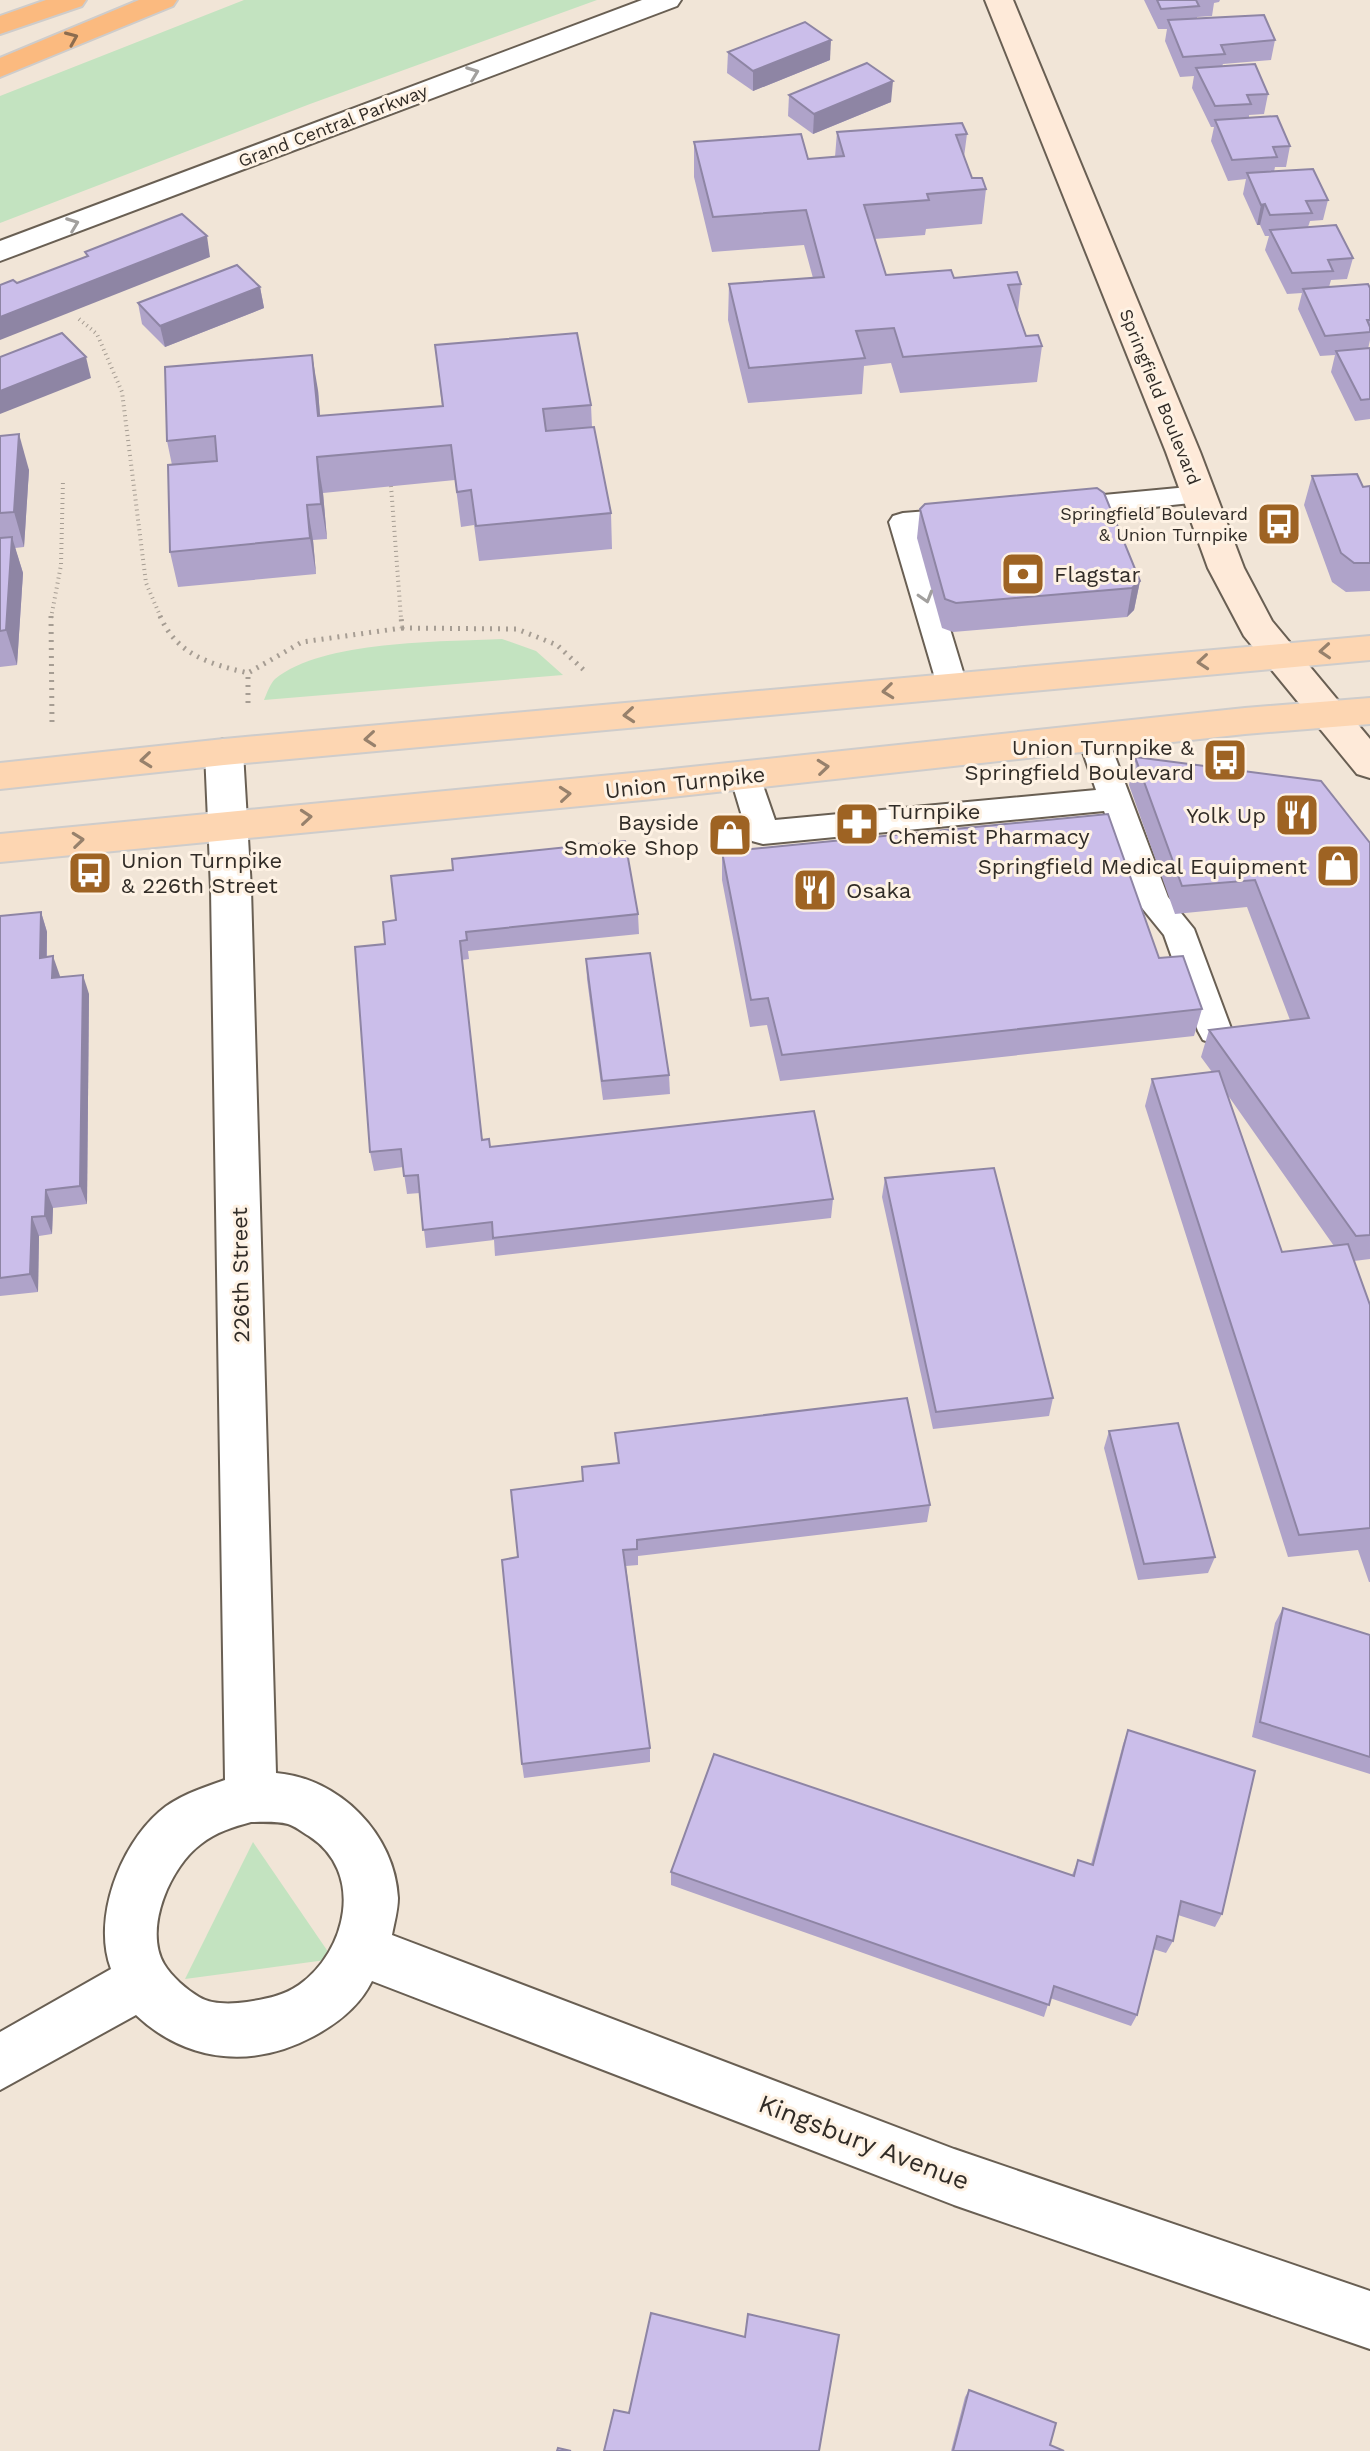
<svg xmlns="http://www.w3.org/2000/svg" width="1370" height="2451" font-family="'Work Sans',sans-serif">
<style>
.green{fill:#c3e3c0}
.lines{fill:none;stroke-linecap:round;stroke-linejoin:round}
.service-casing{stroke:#695f53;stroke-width:4}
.minor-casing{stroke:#695f53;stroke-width:4}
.secondary-casing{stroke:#695f53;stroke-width:4}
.primary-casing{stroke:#cecccb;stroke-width:4}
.motorway-casing{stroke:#cecccb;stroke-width:4}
.path-far1{stroke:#a69d93;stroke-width:4;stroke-dasharray:1 4;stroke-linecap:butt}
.path{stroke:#a69d93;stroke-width:5;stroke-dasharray:2 6;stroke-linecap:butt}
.service{fill:#fff;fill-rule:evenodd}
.minor{fill:#fff;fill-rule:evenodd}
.secondary{fill:#feead9;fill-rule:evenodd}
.primary{fill:#fdd6b2;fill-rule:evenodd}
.motorway{fill:#fbba7f;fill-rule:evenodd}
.wall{fill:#afa3c9;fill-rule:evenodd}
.shaded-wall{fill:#8e85a4}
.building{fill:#cbbeea;stroke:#8e85a4;stroke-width:2}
.oneway{stroke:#8c6c4f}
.oneway2{stroke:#a2a09e}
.oneway3{stroke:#97816c}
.labels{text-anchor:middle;stroke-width:6;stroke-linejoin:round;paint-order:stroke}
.far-street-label{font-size:18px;fill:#312c27;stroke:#fef2e4}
.far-poi-label{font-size:18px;fill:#312c27;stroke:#fef2e4;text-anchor:end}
.poi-label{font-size:22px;fill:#312c27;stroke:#fef2e4;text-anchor:start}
.street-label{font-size:22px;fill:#312c27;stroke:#fef2e4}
.near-street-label{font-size:26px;fill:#312c27;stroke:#fef2e4}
</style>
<rect width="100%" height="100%" fill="#f1e5d7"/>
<g class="green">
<path d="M244,0H597L310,104L0,223V96Z"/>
<path d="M502,639L536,651L563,675L264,700C267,693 270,684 275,679C323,640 441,642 502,639Z"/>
<path d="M253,1842L333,1959L185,1979Z"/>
</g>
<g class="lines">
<g class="service-casing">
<g id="service">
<path d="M1199,486L1209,489L1213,495L1209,501L1061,517L1051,514L1047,508L1051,502L1061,499Z"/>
<path d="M966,508L976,511L980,517L976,523L920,530L967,685L963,692L952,695L941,692L937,685L889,522L893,516L903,513Z"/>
<path d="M1093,727L1104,730L1108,738L1168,897L1194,929L1232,1031L1227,1040L1215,1044L1203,1040L1198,1031L1164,935L1138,903L1104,811L763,844L752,841L747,833L730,776L735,768L746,765L757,768L775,820L1096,790L1078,738L1082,730Z"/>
</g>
</g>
<g class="minor-casing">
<g id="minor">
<path d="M642,0H681L677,6L0,261V241Z"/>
<path d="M224,739L237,743L243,752L251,889L276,1773C339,1778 395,1834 398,1898C398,1910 394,1924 392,1935L954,2149L1370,2291V2349L954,2205L372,1981C360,2006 338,2023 314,2036C253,2069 187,2063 136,2015L0,2090V2032L111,1969C92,1919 120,1846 159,1812C177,1796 202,1788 225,1780L211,889L205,752L211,743ZM251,1822C262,1822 277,1821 288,1824C295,1826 302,1832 309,1836C365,1872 347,1951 299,1985C283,1996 266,1999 247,2002C233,2004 212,2005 199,1997C187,1990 171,1976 164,1964C143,1928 171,1866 201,1844C216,1832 233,1827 251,1822Z"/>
</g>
</g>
<g class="secondary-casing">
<path id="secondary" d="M985,0H1013L1200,452L1244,568L1272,621L1370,739V778L1357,774L1244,636L1208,568L1166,452Z"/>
</g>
<g class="primary-casing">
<g id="primary">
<path d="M1370,636V660L224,765L0,789V763L224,739Z"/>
<path d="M1370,698V724L1245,734L653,799L0,862V834L653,771L1245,708Z"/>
</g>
</g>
<g class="motorway-casing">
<g id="motorway">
<path d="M46,0H86L82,6L0,34V16Z"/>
<path d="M139,0H177L173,6L0,77V58Z"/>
</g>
</g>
<g class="path-far1">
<path d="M79,319L97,334L122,392L146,583L161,618"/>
<path d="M391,486L401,618"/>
<path d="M51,618L61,565L63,479"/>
</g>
<g class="path">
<path d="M51,616L52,723"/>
<path d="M160,616C177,655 210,664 248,673"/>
<path d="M402,628L517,629L557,645L587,673"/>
<path d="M248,703V673L302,642L402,628L401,616"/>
</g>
<use href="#service" class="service"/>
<use href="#minor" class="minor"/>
<use href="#secondary" class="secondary"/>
<use href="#primary" class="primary"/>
<use href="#motorway" class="motorway"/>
</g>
<g class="wall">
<path d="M1144,0H1220L1219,2L1214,3L1212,16L1197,17V19L1275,40L1271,60L1223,64L1222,66L1268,94L1264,114L1249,115V118L1290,146L1286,167H1275L1274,172L1328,200L1323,220L1310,221L1308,227L1353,258L1347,279L1331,280L1329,287L1370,288V340L1368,349L1370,348V419L1355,421L1331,372L1335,355L1320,356L1298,309L1302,293L1287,294L1265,250L1269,236H1265L1260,225H1257L1243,194L1246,179L1228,181L1211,141L1214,127H1211L1192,88L1194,76L1180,77L1165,41L1167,29H1158Z"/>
<path d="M728,52L830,60L753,91L727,73Z"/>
<path d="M789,95L891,102L813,134L788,116Z"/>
<path d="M837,132L967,134L964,157L972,178L986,189L982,224L926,229L925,235L874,239L886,275L954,278L1021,284L1018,311L1026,336L1042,346L1037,382L900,393L891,363L864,366L862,394L748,403L728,320L729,284L813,278L804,245L712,252L694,177V142L808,159L835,157Z"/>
<path d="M260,287L264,308L165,347L142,324L138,303Z"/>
<path d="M435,345L591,405L592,427L611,513L612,549L479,561L474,525L461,527L455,480L323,493L327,539L313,540L316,574L178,587L170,552L172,465L167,441L318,390L320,416L442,406Z"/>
<path d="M0,436L29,470L24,547L15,548L23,573L17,665L0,667Z"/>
<path d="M1312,476L1363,487L1370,486V591L1346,592L1332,582L1304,505Z"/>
<path d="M920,509L1140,581L1134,610L1127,617L953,632L942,628L917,538Z"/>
<path d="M1135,757L1370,843V1259L1354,1261L1370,1305V1582H1369L1358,1550L1288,1557L1145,1106L1152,1079L1212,1072L1201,1057L1209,1030L1290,1020L1247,907L1175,914L1129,785ZM1227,1094L1334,1246L1282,1252Z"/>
<path d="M722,852L1159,958L1202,1009L1194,1036L780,1081L767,1025L750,1027L722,880Z"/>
<path d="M41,912L47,932V957L60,977L89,994L87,1204L53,1208L52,1234L39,1236L38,1292L0,1296V916Z"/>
<path d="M638,914L639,934L468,951L469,959L462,960L482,1140L490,1147L833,1199L831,1218L495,1256L494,1240L426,1248L420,1193L407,1194L403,1167L374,1171L370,1152L385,944L396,920Z"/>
<path d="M586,959L669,1075L670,1094L603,1100L587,979Z"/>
<path d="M885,1178L1053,1398L1049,1416L933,1429L882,1197Z"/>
<path d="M1109,1431L1215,1557L1208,1573L1138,1580L1104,1448Z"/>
<path d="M615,1433L930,1505L927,1522L638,1556V1565L626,1566L650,1748V1762L524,1778L522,1764L518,1557L583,1481L618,1463Z"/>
<path d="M1283,1608L1370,1635V1774L1252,1737L1275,1623Z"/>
<path d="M1128,1730L1222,1914L1215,1927L1178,1915L1173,1941L1166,1953L1153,1949L1137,2015L1131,2026L1050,1998L1044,2017L671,1885V1872L1072,1875L1078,1860L1091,1864L1123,1744Z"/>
<path d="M969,2390L1050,2445L1064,2451H951L965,2397Z"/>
</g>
<g class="shaded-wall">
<path d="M831,40L830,60L753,91V71Z"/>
<path d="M893,81L891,102L813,134L814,114Z"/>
<path d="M1265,204L1260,225H1257L1261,205Z"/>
<path d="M207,236L210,257L0,340V317Z"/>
<path d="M260,287L264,308L165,347L160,326Z"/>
<path d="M312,355L318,390L323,452L318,416Z"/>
<path d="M86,357L91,378L0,414V391Z"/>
<path d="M19,434L29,470L24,547L14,512Z"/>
<path d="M317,457L323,493L327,539L321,504Z"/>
<path d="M307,505L313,540L316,574L310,538Z"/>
<path d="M12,537L23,573L17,665L6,630Z"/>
<path d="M1140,581L1134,610L1127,617L1132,588Z"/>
<path d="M41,912L47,932L46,978L40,958Z"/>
<path d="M53,956L60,976L59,997L52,978Z"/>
<path d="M83,975L89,994L87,1204L80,1186Z"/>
<path d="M46,1190L53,1208L52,1234L45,1216Z"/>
<path d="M32,1217L39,1236L38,1292L30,1274Z"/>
</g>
<g class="building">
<path d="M1157,0H1196L1199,6L1161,9Z"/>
<path d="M1264,15L1275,40L1221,45L1225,54L1183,57L1168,20Z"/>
<path d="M805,22L831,40L753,71L728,52Z"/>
<path d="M867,63L893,81L814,114L789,95Z"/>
<path d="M1255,64L1268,94L1247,95L1251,104L1215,106L1196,68Z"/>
<path d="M1277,116L1290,146L1273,147L1277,157L1232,160L1215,120Z"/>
<path d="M962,123L967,134L956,135L972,178H982L986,189L927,194L929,200L864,205L886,275L951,270L954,278L1017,272L1021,284L1008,285L1026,336L1038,335L1042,346L903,357L894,328L856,331L865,358L749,368L729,284L824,277L806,210L713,217L694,142L801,134L808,159L844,156L837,132Z"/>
<path d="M1313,169L1328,200L1306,201L1312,213L1270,215L1265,204L1261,205L1247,173Z"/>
<path d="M182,214L207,236L0,317V285L13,280L17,283L88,256L85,252Z"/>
<path d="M1336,225L1353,258L1328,260L1333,271L1292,273L1270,230Z"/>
<path d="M237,265L260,287L160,326L138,303Z"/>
<path d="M1368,284L1370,288V320H1367L1370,327V332L1325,336L1303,289Z"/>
<path d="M62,333L86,357L0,391V357Z"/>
<path d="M577,333L591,405L543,409L546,431L594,427L611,513L476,526L471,490L457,492L451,445L317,457L321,504L307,505L310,538L170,552L168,465L217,461L215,436L167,441L165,367L312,355L318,416L443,406L435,345Z"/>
<path d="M1370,348V399L1361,400L1336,351Z"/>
<path d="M19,434L14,512L0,513V436Z"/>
<path d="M1357,474L1363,487L1370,486V563H1354L1341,553L1312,476Z"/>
<path d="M1097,488L1104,493L1140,581L1132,588L956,603L945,599L920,509L925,504Z"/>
<path d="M12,537L6,630L0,631V538Z"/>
<path d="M1135,757L1321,781L1370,843V1235L1356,1236L1209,1030L1309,1018L1255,880L1182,886Z"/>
<path d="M1108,814L1159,958L1183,956L1202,1009L782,1055L768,998L751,1000L722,852Z"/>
<path d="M625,841L638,914L466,932L467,940L460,941L482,1140L489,1139L490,1147L814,1111L833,1199L493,1238L492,1222L423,1230L418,1175L404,1176L401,1149L370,1152L355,947L385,944L383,922L396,920L391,876L453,870L452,859Z"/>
<path d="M41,912L40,958L53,956L52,978L83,975L80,1186L46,1190L45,1216L32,1217L30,1274L0,1278V916Z"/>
<path d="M650,953L669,1075L602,1081L586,959Z"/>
<path d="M1219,1071L1282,1252L1348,1244L1370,1305V1529V1528L1299,1535L1152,1079Z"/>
<path d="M994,1168L1053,1398L936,1412L885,1178Z"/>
<path d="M907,1398L930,1505L637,1540V1549L623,1550L650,1748L522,1764L502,1560L518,1557L511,1490L583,1481L582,1467L619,1463L615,1433Z"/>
<path d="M1178,1423L1215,1557L1144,1564L1109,1431Z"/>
<path d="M1283,1608L1370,1635V1757L1260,1722Z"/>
<path d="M1128,1730L1255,1771L1222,1914L1181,1901L1173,1941L1157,1936L1137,2015L1054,1986L1049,2005L671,1872L714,1754L1074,1876L1078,1860L1093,1865Z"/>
<path d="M651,2313L745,2337L748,2314L839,2335L819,2451H604L614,2410L629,2413Z"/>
<path d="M969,2390L1056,2423L1050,2445L1064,2451H953Z"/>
<path d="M558,2448L571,2451H557Z"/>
</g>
<defs><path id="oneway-chevron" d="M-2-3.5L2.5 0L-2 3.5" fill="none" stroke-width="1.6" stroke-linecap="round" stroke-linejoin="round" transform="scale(2)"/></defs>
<use class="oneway" href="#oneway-chevron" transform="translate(72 38) rotate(-23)"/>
<g class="oneway2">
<use href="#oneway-chevron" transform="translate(473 73) rotate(-21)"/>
<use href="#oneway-chevron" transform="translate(73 224) rotate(-21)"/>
<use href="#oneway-chevron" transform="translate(926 597) rotate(73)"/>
</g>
<g class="oneway3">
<use href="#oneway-chevron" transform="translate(1325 651) rotate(176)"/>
<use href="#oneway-chevron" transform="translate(1203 662) rotate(175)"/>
<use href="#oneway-chevron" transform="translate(888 691) rotate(174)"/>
<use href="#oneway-chevron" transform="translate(629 715) rotate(175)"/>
<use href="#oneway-chevron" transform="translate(370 739) rotate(175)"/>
<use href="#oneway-chevron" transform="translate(146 760) rotate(174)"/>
<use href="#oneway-chevron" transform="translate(823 767) rotate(-6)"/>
<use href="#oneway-chevron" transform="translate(565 794) rotate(-5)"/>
<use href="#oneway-chevron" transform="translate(306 817) rotate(-5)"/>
<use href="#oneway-chevron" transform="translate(78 840) rotate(-6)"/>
</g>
<defs>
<g id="bus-square" transform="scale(2.3)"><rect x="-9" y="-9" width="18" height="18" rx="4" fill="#9e6323" stroke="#fef2e4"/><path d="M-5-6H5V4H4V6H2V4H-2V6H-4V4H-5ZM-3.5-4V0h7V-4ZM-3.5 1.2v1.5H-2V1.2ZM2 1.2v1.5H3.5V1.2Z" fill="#fff"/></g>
<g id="bank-square" transform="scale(2.3)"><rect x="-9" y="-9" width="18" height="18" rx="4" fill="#9e6323" stroke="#fef2e4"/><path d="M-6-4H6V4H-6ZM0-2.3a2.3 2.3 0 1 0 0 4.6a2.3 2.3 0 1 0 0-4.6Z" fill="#fff"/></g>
<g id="restaurant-square" transform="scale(2.3)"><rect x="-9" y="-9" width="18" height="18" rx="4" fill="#9e6323" stroke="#fef2e4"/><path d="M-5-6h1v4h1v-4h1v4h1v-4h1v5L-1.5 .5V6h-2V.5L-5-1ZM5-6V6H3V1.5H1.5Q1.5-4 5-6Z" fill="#fff"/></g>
<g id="pharmacy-square" transform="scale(2.3)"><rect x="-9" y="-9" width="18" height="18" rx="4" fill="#9e6323" stroke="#fef2e4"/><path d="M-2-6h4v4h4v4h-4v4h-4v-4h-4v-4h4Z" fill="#fff"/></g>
<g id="shop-square" transform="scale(2.3)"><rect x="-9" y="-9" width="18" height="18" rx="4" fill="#9e6323" stroke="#fef2e4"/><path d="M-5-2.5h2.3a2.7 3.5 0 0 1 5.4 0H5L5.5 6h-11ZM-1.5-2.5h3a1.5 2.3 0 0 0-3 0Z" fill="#fff"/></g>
</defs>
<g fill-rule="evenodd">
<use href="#bus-square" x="1279" y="524"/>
<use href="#bank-square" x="1023" y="574"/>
<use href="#bus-square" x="1225" y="760"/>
<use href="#restaurant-square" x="1297" y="815"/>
<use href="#pharmacy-square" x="857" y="824"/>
<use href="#shop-square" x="730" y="835"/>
<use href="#shop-square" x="1338" y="866"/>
<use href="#bus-square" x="90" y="873"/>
<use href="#restaurant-square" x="815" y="890"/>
</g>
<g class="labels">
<g class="far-street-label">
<text transform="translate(333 126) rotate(-21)" y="6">Grand Central Parkway</text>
<text transform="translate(1160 397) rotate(68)" y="6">Springfield Boulevard</text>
</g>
<g class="far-poi-label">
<text x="1248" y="520">Springfield Boulevard<tspan x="1248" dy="21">&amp; Union Turnpike</tspan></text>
</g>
<g class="poi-label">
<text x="1054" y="582">Flagstar</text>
<text x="1194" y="755" text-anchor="end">Union Turnpike &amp;<tspan x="1194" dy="25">Springfield Boulevard</tspan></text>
<text x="888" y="819">Turnpike<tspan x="888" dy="25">Chemist Pharmacy</tspan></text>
<text x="1266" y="823" text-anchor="end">Yolk Up</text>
<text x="699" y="830" text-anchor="end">Bayside<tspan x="699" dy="25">Smoke Shop</tspan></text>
<text x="121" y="868">Union Turnpike<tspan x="121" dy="25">&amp; 226th Street</tspan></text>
<text x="1307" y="874" text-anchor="end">Springfield Medical Equipment</text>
<text x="846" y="898">Osaka</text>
</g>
<g class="street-label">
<text transform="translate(685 782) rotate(-6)" y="8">Union Turnpike</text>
<text transform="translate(240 1275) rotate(-91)" y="8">226th Street</text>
</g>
<g class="near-street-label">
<text transform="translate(864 2142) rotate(21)" y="9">Kingsbury Avenue</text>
</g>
</g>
</svg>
